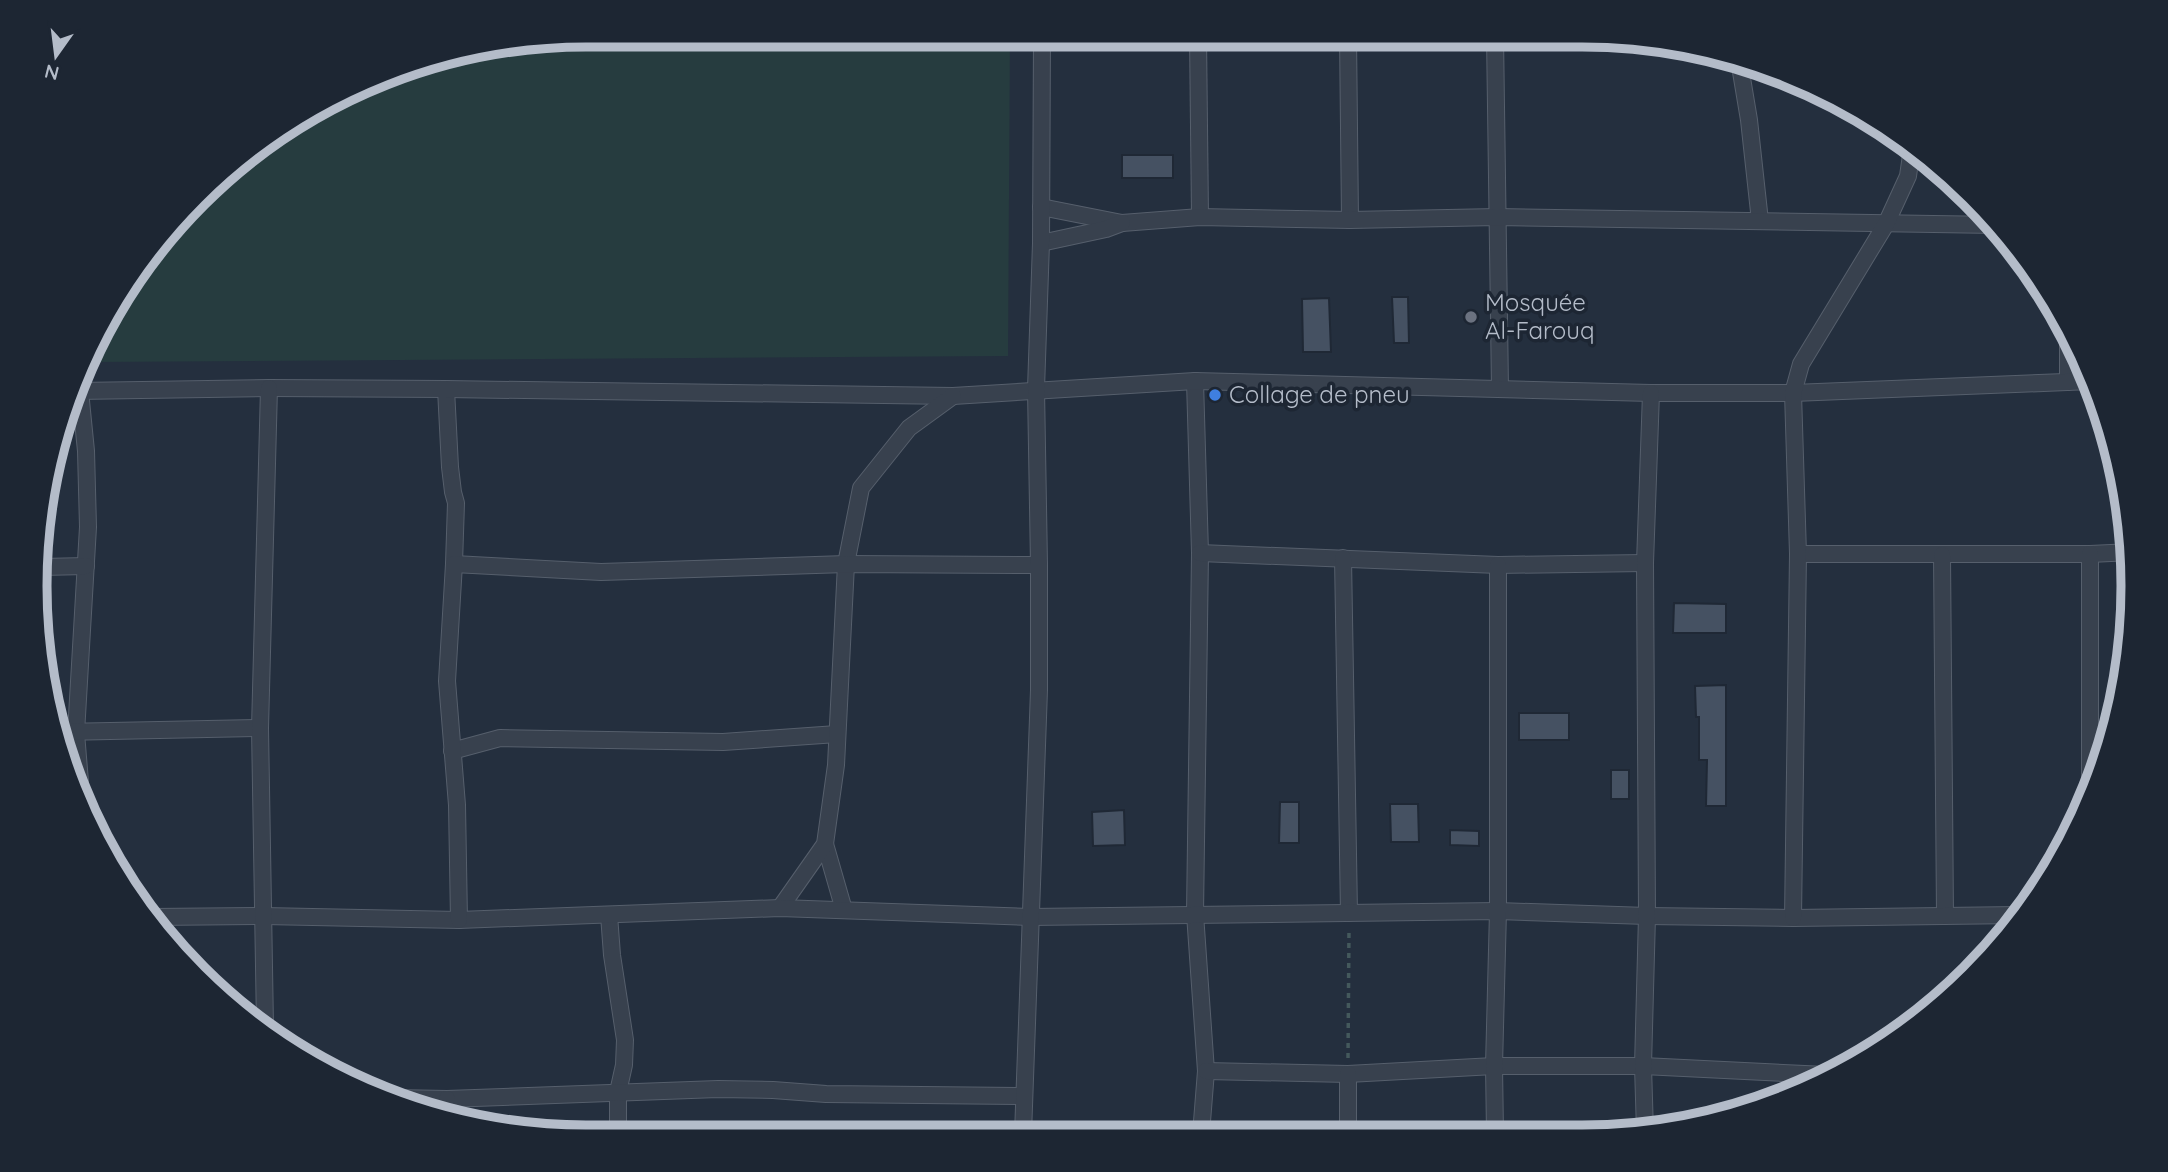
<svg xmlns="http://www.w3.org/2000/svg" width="2168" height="1172" font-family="Quicksand,sans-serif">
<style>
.green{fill:#263c3f}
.building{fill:#455162;stroke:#1f2835;stroke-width:2}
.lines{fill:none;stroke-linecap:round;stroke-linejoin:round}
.street-casing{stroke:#565f6c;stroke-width:18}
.path{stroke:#44595c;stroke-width:3.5;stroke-dasharray:5 5;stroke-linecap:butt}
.street{stroke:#38414e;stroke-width:16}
.worship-dot{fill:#6b7280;stroke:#1d2633;stroke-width:2.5}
.shop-dot{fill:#3f7fe0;stroke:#1d2633;stroke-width:2.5}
.labels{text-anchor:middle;stroke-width:7;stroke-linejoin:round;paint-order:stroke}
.poi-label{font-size:24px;fill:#b4bcc9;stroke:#1d2633;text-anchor:start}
.rim{fill:none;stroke:#b4bcc9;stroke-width:9}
</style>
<rect width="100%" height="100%" fill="#242f3e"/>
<path class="green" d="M586,35H1010L1008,356L91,362L128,280L250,149L409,64Z"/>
<g class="building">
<rect x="1122" y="155" width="51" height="23"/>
<path d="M1392,297H1408L1409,343H1394Z"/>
<path d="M1329,298L1331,352H1303L1302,299Z"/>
<path d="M1674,603L1726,604V633H1673Z"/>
<path d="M1726,685V806H1706L1707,760H1699V717H1696L1695,686Z"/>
<rect x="1519" y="713" width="50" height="27"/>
<rect x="1611" y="770" width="18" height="29"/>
<path d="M1280,802H1299V843H1279Z"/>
<path d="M1390,804H1418L1419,842H1391Z"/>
<path d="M1124,810L1125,845L1093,846L1092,812Z"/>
<path d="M1450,830L1479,831V846L1450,845Z"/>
</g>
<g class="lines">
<g class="street-casing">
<g id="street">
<path d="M1198,36L1200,217"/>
<path d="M1348,36L1350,220"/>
<path d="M1495,36L1500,389"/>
<path d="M1739,60L1749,120L1760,221"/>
<path d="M1041,207L1122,223L1200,217L1350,220L1497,217L1996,225"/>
<path d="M1041,243L1106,229L1122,223"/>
<path d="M1195,381L1200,553L1195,914L1206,1071L1201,1134"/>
<path d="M2068,382V329"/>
<path d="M446,389L450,467L453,492L456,503L454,564"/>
<path d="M77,391L269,388L446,389L953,396L1195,381L1651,393H1793L2091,381"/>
<path d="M80,391L86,451L88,527L76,733L82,806"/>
<path d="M1200,553L1498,565L1645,563"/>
<path d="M1798,554H2090L2132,552"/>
<path d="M2090,554V794"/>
<path d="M1942,555L1945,916"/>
<path d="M1343,558L1349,913"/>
<path d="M42,567L86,566"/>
<path d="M62,732L260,728"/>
<path d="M452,751L500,738L723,742L837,734"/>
<path d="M825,844L844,910"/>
<path d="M780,908L825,844L836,765L846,564L861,488L909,428L953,396"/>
<path d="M609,915L612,955L625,1040L624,1065L618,1092V1136"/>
<path d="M152,917L264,916L459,920L780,908L1030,917L1498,911L1647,916L1793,918L2018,915"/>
<path d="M1793,918L1798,554L1793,393L1801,364L1886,224L1908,176L1912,148"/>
<path d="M459,920L457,805L447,681L454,564L601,572L846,564L1039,565"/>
<path d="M265,1026L260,728L269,388"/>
<path d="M1206,1071L1348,1074L1494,1066H1643L1826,1075"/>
<path d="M395,1098L447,1099L718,1089L773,1090L826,1094L1023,1096"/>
<path d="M447,1099V1119"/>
<path d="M1645,1132L1643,1066L1647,916L1645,563L1651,393"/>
<path d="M1348,1133V1074"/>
<path d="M1495,1133L1494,1066L1498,911V565"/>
<path d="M1023,1134L1039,690V565L1036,389L1041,243L1042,36"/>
</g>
</g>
<path class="path" d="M1348,1058L1349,929"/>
<use href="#street" class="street"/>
</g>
<circle class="worship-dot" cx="1471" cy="317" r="7"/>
<circle class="shop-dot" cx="1215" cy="395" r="7"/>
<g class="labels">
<g class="poi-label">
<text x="1485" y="311">Mosquée<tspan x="1485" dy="28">Al-Farouq</tspan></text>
<text x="1229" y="403">Collage de pneu</text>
</g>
</g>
<path d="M0 0H2168V1172H0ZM586 47H1582A539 539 0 0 1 2121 586V586A539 539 0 0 1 1582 1125H586A539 539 0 0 1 47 586V586A539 539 0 0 1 586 47Z" fill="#1d2633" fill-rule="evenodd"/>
<path class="rim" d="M586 47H1582A539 539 0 0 1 2121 586V586A539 539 0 0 1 1582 1125H586A539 539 0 0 1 47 586V586A539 539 0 0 1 586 47Z"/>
<g transform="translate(56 56) rotate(194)" stroke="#1d2633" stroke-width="5" paint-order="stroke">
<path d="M0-5L12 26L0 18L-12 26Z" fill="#b4bcc9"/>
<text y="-10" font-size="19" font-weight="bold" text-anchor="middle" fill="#b4bcc9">N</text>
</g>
</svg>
